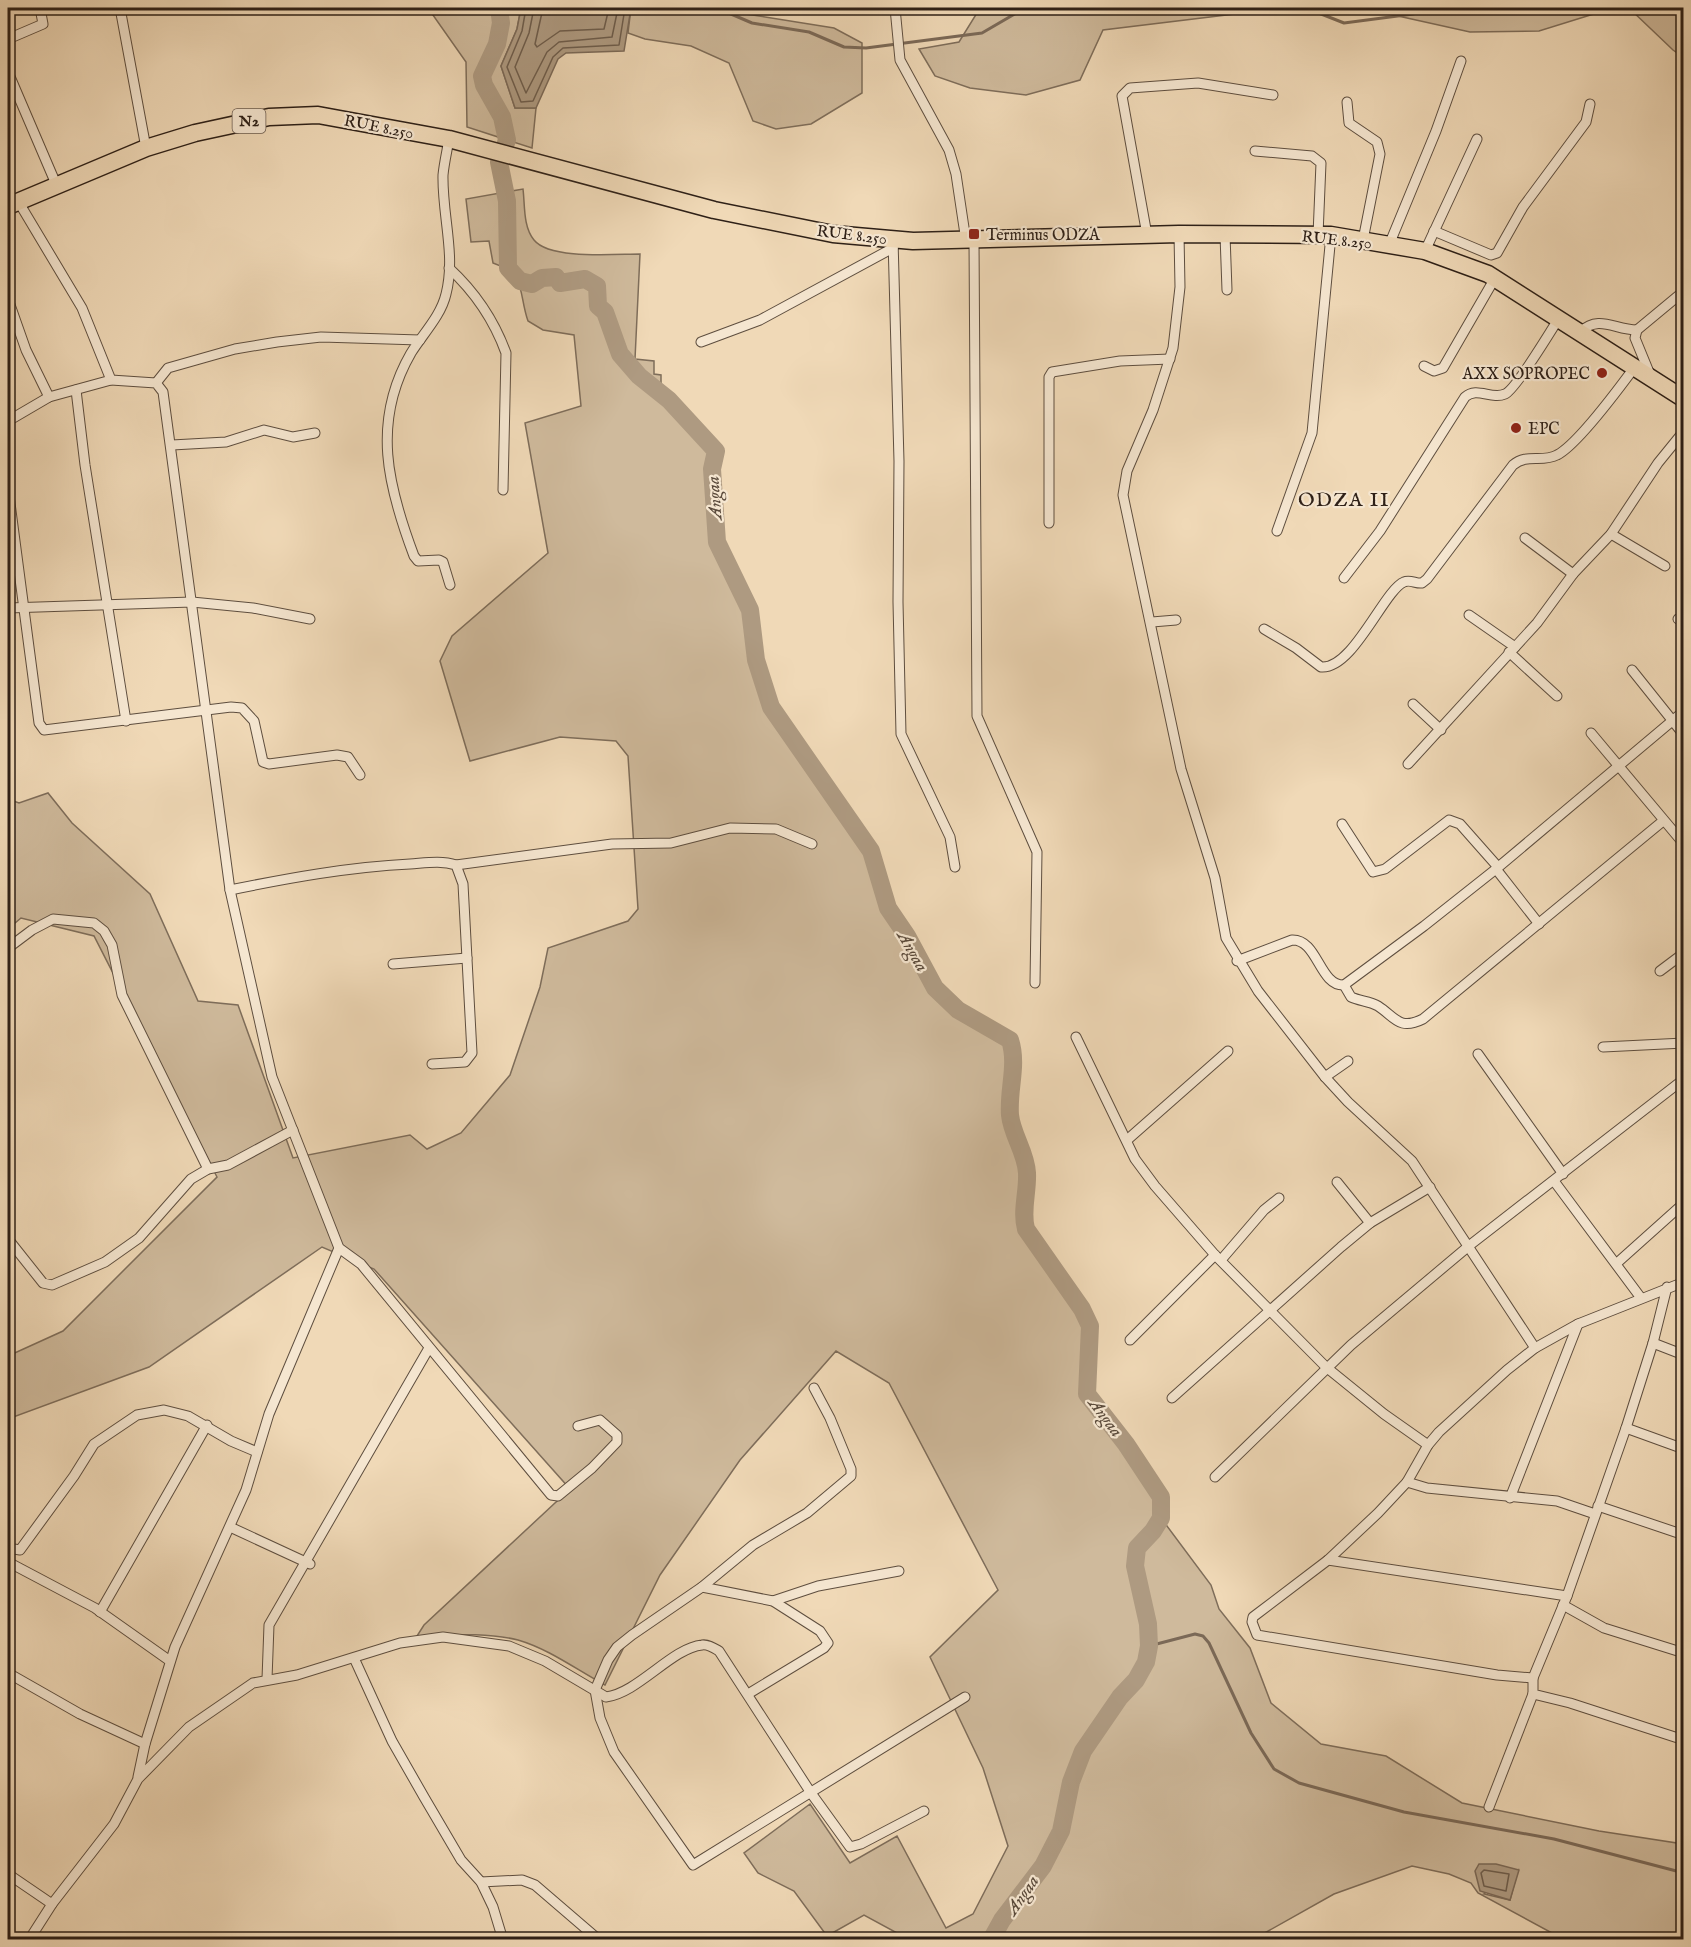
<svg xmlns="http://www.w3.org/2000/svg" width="1691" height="1947" font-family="'IM FELL English',serif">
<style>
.green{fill:#cfba9c;stroke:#7e6d5a;stroke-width:1.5;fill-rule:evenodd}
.water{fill:#ae9a81;stroke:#7b6957;stroke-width:1.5}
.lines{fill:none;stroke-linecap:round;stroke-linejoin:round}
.shore{stroke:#6e5d4c;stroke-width:1.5}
.stream{stroke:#7b6957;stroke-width:3}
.river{stroke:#ae9a81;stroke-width:18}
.street-casing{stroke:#5e4e3f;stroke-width:11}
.highway-casing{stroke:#2e2017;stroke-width:19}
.street{stroke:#f5e6d0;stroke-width:9}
.highway{stroke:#f0d9b7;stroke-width:16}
.poi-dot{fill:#8f2418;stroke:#f5e6d0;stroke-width:2}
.labels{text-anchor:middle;stroke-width:4.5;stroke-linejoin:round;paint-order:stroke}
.shield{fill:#f5e6d0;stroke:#6a5b4e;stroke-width:1.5}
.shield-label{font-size:15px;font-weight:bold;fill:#2e2017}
.street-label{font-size:16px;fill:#2e2017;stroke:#f5e6d0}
.poi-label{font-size:16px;fill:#2e2017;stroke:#f5e6d0;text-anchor:start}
.water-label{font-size:18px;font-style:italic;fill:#5b4b3c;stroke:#f5e6d0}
.quarter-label{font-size:20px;letter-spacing:1.5px;fill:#2e2017;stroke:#f5e6d0}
</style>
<rect width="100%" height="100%" fill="#f0d9b7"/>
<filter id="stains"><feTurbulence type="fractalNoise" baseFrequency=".00333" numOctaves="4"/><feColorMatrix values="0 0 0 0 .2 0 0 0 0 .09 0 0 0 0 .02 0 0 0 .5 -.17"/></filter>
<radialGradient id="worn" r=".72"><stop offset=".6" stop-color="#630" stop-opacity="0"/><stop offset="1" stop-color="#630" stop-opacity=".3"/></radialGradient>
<g class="green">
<path d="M428,8H521L517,29L501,66L515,108H536L532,148L467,127L466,62Z"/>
<path d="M631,8H735L746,14L834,28L862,43V93L811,124L776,129L753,121L729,63L691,46L645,39L628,33Z"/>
<path d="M980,8H1314L1243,13L1103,30L1080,80L1026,95L970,88L935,76L919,49L959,42Z"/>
<path d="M1331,8H1613L1539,31L1470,32L1389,14Z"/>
<path d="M1629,8H1683V57L1673,50Z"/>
<path d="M523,189C525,205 523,227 534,240C550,260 615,254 640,254L635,359L654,361V374L661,375V390L716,451L712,469L717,542L750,610L756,660L771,707L871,851L888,908L907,936L935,988L958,1010L1010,1040L1014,1053L1010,1116L1025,1157L1027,1174L1023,1220L1033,1242L1082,1309L1090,1326L1087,1394L1126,1444L1161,1497V1518L1211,1585L1219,1609L1250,1648L1271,1703L1321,1744L1386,1756L1462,1803L1599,1831L1683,1844V1939H1563L1478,1893L1471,1883L1449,1874L1412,1866L1334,1894L1254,1939H908L864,1915L827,1936L794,1891L758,1873L744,1853L810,1804L850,1863L897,1836L946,1928L973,1914L1008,1846L983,1768L930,1657L998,1590L889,1383L836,1351L740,1460L660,1575L605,1685C577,1670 549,1649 518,1640C486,1632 450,1635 417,1636L424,1625L570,1489L374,1269L322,1247L149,1367L8,1419V1356L63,1331L217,1177L94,936L21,918L8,929V799L19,803L48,793L72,823L150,894L198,1001L238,1005L293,1158L410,1135L427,1149L461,1133L510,1075L540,987L548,948L628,921L638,909L628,756L616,741L560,737L470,761L440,661L452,636L548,553L525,423L581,406L574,335L543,330L528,321C518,292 527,275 493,263L489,241L471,242L466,199ZM1518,1870L1510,1900L1484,1894Z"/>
</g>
<g class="water">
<path d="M521,8H631L624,51L566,53L558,59L536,108H515L501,66L517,29Z"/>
<path d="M1479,1864H1496L1519,1870L1510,1900L1480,1891L1475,1871Z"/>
</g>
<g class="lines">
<g class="shore">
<path d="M526,8L522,31L507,67L521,102L533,101L553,57L563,48L619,45L625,8"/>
<path d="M534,8L529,33L515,67L526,93L547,52L559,42L612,37L618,8"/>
<path d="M543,8L535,44L537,47L560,31L604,29L609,8"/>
<path d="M1484,1870L1509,1874L1506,1891L1484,1886L1481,1873Z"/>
</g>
<g class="stream">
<path d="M717,8L752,23L809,32L844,47L866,48L982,33L1025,8"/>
<path d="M1306,8L1344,23L1413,14L1429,8"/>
<path d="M1149,1646L1195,1634L1203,1636L1209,1643L1251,1733L1274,1769L1299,1783L1404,1812L1554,1839L1684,1873"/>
</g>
<path class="river" d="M499,8L501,23L497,44L482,76L484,85L502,117L507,140L499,162L507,201L508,268L520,281L532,284L542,278L556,277L560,283L585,279L597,286L598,306L605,312L620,354L639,376L669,400L716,451L712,469L717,542L750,610L756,660L771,707L871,851L888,908L907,936L935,988L958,1010L1010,1040C1018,1065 1008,1089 1010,1115C1012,1135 1026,1152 1027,1173C1028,1192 1021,1211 1026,1229L1082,1309L1090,1326L1087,1394L1126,1444L1161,1497V1518L1153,1531L1137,1548L1135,1566L1148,1624L1149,1646L1146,1662L1136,1680L1120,1697L1083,1751L1071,1782L1061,1831L1043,1866L1002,1920L991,1940"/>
<g class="street-casing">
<g id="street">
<path d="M120,8L146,148"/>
<path d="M895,8L900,60L949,150L956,174L966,241"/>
<path d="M8,39L43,24L40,8"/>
<path d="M8,72L56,184"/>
<path d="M1347,102L1349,123L1377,142L1380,154L1363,240"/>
<path d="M449,139C447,151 444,164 443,175C442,215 456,255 446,294C441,316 422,335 411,353C371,422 388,487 414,556L418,561L439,560L443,562L450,585"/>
<path d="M1255,151L1312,156L1321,163L1318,235"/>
<path d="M18,201L82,308L111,380L156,383L163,392L230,890L272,1077L339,1248L361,1264L551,1495L558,1496L592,1468L617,1442V1435L600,1420L578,1426"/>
<path d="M1434,231L1491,255L1497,253L1523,207L1586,122L1590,104"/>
<path d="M1179,234L1180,287L1173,348L1153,410L1127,471L1123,495L1181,769L1215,878L1226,938L1258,991L1325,1077L1348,1102L1412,1161L1535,1348"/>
<path d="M1147,235L1122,96L1130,88L1198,83L1273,95"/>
<path d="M1225,235L1227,290"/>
<path d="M893,239L899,461L898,602L901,734L950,837L955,867"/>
<path d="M974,240L977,716L1037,852L1035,983"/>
<path d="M1389,245L1436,131L1461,61"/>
<path d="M1425,251L1477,139"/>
<path d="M449,268C475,292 494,320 506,353L503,490"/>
<path d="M8,299L26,350L49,397"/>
<path d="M1580,332C1600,314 1614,330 1637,330"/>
<path d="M701,342L760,320L893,248"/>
<path d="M1424,366L1434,371L1443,368L1495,278"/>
<path d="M1651,377L1635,338L1637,330L1684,291"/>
<path d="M156,383L168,368L235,349L277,342L321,337L420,340"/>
<path d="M76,390L85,465L126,721"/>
<path d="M8,421L49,397L111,380"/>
<path d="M172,445L226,442L264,430L293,437L315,433"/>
<path d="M8,488L39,723L44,730L231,707L242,708L254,721L263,762L269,764L337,755L348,757L360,775"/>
<path d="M1049,523V377L1052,372L1120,361L1170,359"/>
<path d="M1277,531L1312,433L1331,235"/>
<path d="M1611,534L1665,566"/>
<path d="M1525,538L1573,574"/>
<path d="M1344,578L1380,531L1465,397C1477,386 1491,400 1505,394C1515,390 1551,331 1559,318"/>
<path d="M8,608L192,602L253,608L310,619"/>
<path d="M1469,615L1515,647"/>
<path d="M1678,619L1684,623"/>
<path d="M1152,622L1176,620"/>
<path d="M1264,629L1296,648L1321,667C1353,670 1384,590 1404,582C1410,579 1416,584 1422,583L1427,579L1513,465C1527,453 1542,463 1557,455C1577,445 1620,387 1634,368"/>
<path d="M1509,652L1557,696"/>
<path d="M1632,670L1684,735"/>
<path d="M1413,704L1441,730"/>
<path d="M1591,733L1684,844"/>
<path d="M1408,764L1537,623L1573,574L1611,534L1658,463L1684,431"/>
<path d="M1342,824L1373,872L1385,869L1449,820L1460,824L1498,867"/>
<path d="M456,865L612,844L671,843L730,828L776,829L812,844"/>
<path d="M1496,869L1539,924"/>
<path d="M230,890C289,878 349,867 410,864C425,863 441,860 456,865L463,884L472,1053L465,1062L432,1064"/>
<path d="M8,948L32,930L53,919L94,923L104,931L112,945L122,995L208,1169"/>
<path d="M1237,961L1292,940C1318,939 1319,986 1344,985L1424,926L1496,869L1684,711"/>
<path d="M393,964L467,958"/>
<path d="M1660,971L1684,953"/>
<path d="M1344,985L1351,997C1359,1001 1370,1001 1378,1006C1395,1017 1399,1031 1423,1019L1663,821"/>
<path d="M1076,1037L1135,1159L1155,1186L1215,1255L1326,1367L1384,1414L1428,1445"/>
<path d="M1603,1047L1684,1043"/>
<path d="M1478,1054L1563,1174"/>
<path d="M1325,1077L1348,1061"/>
<path d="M1127,1140L1228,1051"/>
<path d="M1554,1181L1641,1298"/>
<path d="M1337,1182L1370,1223"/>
<path d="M8,1239L43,1283L52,1285L105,1262L139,1238L191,1179L208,1169L228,1165L293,1130"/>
<path d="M1221,1260L1264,1210L1279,1198"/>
<path d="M1617,1263L1684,1203"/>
<path d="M1667,1287L1653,1343L1626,1428L1567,1596L1533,1678L1497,1675L1257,1635L1252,1622L1253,1617L1328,1560L1378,1513L1407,1482L1428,1445L1439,1432L1507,1370L1535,1348L1578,1324L1684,1282"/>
<path d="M1130,1340L1215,1255"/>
<path d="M1653,1343L1684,1355"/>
<path d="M814,1388L830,1418L851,1469V1476L807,1513L753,1545L702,1587L632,1635L617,1647L608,1660L595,1690L600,1718L614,1752L693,1865L965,1697"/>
<path d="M1172,1398L1341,1247L1370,1223L1430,1187"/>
<path d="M1626,1428L1684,1449"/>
<path d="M1215,1477L1351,1345L1470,1245L1684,1079"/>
<path d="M1407,1482L1427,1488L1557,1501L1595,1514"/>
<path d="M1510,1498L1578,1324"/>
<path d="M1598,1506L1684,1535"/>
<path d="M230,1527L310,1564"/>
<path d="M8,1548L20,1550L74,1476L94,1444L137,1415L164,1410L188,1416L231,1441L257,1452"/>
<path d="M1328,1560L1567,1596"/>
<path d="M8,1562L95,1608L170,1661"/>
<path d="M702,1587L773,1601L820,1631L828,1643L824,1648L748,1694"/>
<path d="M773,1601L818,1586L899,1571"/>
<path d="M1563,1605L1604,1628L1684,1653"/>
<path d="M100,1612L207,1425"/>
<path d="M354,1658L392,1741L424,1797L461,1860L481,1882L493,1907L503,1940"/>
<path d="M8,1673L80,1714L145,1744"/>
<path d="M1533,1678V1694L1570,1703L1684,1740"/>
<path d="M267,1679L269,1625L429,1348"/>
<path d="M138,1777L145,1744L175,1647L246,1490L269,1414L339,1248"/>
<path d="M1489,1807L1533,1694"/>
<path d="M8,1874L52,1904"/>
<path d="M481,1882L522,1880L535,1885L599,1940"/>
<path d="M29,1940L52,1904L114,1824L138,1779L189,1727L253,1683L297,1675L400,1643L443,1637L509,1646L545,1661L606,1697C638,1693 672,1648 702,1645C708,1644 714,1648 719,1651L811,1793L850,1847L861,1844L924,1811"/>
</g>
</g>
<g class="highway-casing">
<path id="highway" d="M8,206L146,148L195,133L269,117L318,115L449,139L714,210L833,234L913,241L1179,234L1331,235L1425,251L1488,274L1684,399"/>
</g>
<use href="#street" class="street"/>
<use href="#highway" class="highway"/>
</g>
<g class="poi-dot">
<rect x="968" y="228" width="12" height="12" rx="3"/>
<circle cx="1602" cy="373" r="6"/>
<circle cx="1516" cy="428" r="6"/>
</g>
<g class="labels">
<rect class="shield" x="232.5" y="109" width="33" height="24" rx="4.5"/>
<g class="shield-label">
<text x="249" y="126">N2</text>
</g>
<g class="street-label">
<text transform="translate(379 126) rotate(11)" y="6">RUE 8.250</text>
<text transform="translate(852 234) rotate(7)" y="6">RUE 8.250</text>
<text transform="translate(1337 239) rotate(6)" y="6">RUE 8.250</text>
</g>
<g class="poi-label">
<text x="986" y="240">Terminus ODZA</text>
<text x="1590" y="379" text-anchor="end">AXX SOPROPEC</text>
<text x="1528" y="434">EPC</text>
</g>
<g class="water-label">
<text transform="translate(714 498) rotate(-94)" y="6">Angaa</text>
<text transform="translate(913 951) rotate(60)" y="6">Angaa</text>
<text transform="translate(1106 1417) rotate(53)" y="6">Angaa</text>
<text transform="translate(1022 1895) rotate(-55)" y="6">Angaa</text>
</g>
<g class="quarter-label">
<text x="1344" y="506">ODZA II</text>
</g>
</g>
<rect width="1691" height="1947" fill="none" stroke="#f0d9b7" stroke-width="30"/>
<rect x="9" y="9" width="1673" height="1929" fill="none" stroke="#2e2017" stroke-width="3"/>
<rect x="15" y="15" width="1661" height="1917" fill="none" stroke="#2e2017" stroke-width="1.5"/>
<rect width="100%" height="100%" filter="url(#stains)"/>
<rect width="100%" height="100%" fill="url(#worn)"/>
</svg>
